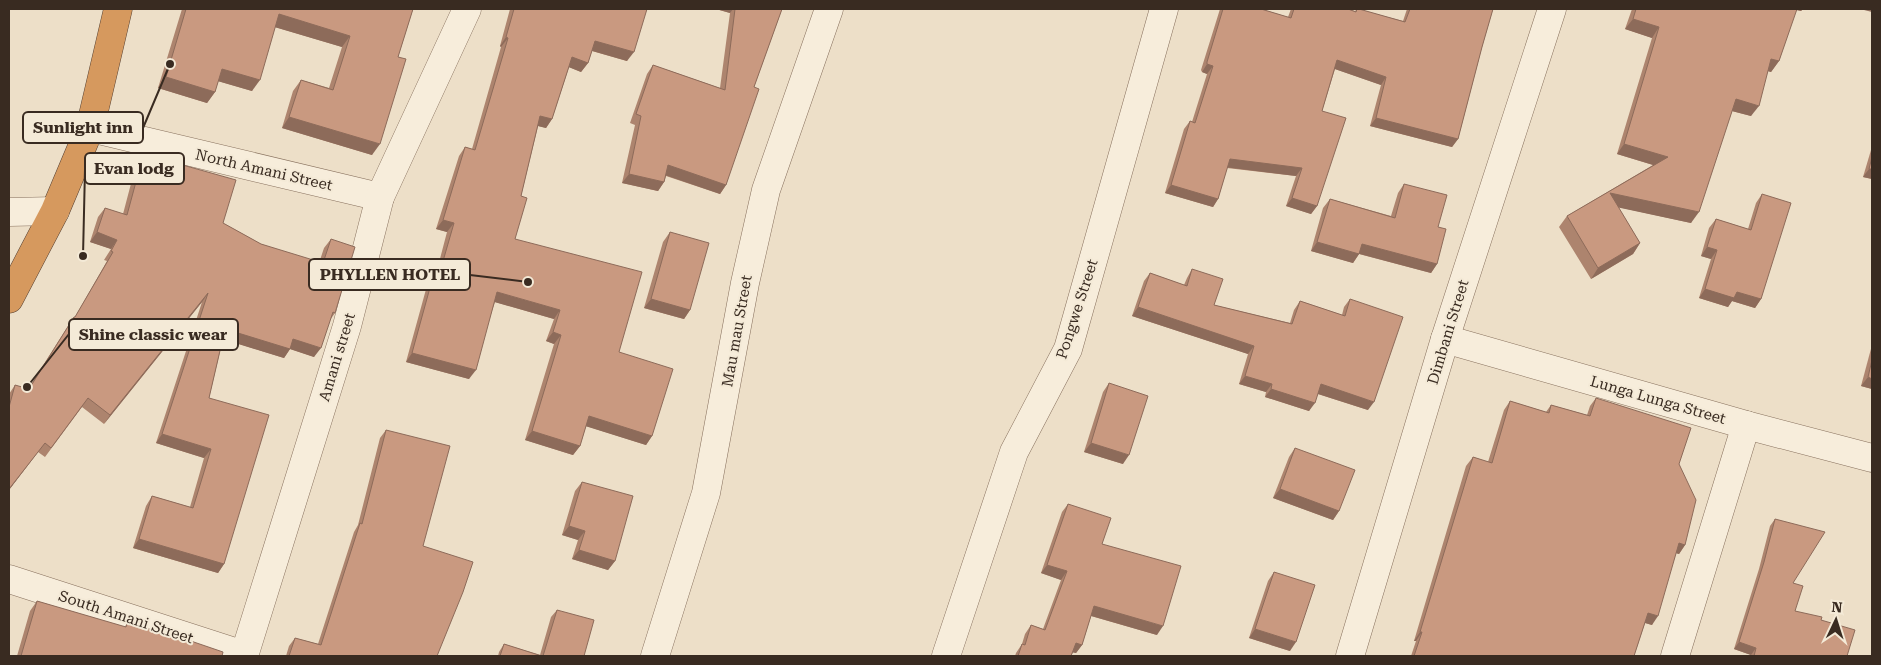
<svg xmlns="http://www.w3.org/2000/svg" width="1881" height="665" font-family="'Roboto Serif',serif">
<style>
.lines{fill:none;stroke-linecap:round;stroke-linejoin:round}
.street-casing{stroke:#88715e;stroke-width:29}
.highway-casing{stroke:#564032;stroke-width:29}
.street{stroke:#f7eddb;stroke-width:28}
.highway{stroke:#d6995e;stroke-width:28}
.wall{fill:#ad846e}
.shaded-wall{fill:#8d6b5a}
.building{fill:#c99980;stroke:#8d6b5a}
.labels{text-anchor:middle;stroke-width:4;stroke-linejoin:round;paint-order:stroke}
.street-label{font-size:15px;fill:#392b21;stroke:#f4ead7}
.leader{fill:none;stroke:#392b21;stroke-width:2}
.callout-dot{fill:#392b21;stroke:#f4ead7;stroke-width:2}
.callout{fill:#f4ead7;stroke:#392b21;stroke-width:2}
.callout-label{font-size:16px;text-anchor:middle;font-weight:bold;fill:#392b21}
</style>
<rect width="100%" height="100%" fill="#eddfc8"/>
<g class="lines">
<g class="street-casing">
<g id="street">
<path d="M90,128L380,197"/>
<path d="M9,212L55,211"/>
<path d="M1445,339L1746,425L1872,458"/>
<path d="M9,579L244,655"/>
<path d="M244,656L347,326L380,197L467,9"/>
<path d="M655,656L706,493L745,283L766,190L829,9"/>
<path d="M946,656L1014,452L1068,349L1164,9"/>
<path d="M1350,656L1445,339L1552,9"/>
<path d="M1675,656L1746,425"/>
</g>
</g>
<g class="highway-casing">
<path id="highway" d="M9,299L55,211L90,128L118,9"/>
</g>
<use href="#street" class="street"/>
<use href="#highway" class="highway"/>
</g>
<g class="wall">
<path d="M182,9H413L398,57L372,155L282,128L293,91L301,80L329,88L342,47L275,27L252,91L218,81L215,92L207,103L158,88Z"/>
<path d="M510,9H647L627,61L592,51L588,63L581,72L569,67L552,119L546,128L538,126L521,196L515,239L619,352L652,436L646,445L586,426L580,446L573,455L525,440L554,344L546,341L554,319L495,302L469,379L406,362L428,282L434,273L436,274L447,232L436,229L459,156L465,147L472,149L501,47L500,46Z"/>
<path d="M716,9H782L754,87L726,185L720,194L666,176L664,182L658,191L622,183L635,125L630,123L647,74L653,65L720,88L730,13Z"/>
<path d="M1220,9H1261L1288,17L1291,9H1348L1355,11L1357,9L1403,21L1407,9H1493L1482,47L1458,139L1452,147L1370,126L1381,85L1335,69L1322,111L1317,206L1311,214L1286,206L1296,176L1227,168L1218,199L1213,207L1165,193L1184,129L1190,121L1192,122L1207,74L1202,72L1201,70Z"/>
<path d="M1632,9H1803L1801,11L1796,10L1779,61L1771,72L1768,71L1751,116L1732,111L1691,223L1618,207L1640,243L1633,254L1591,279L1559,227L1567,216L1653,165L1617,154L1652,38L1625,29Z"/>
<path d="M1872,148V179L1863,177L1871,150Z"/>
<path d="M147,155L223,223L261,244L319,263L324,248L331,239L335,313L330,320L314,357L290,349L284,358L223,339L209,398L224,564L218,573L133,548L146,506L152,496L190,507L204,458L156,443L202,302L104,424L82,407L45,457L38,452L9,490V394L15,385L28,389L68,326L75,317L107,261L104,260L111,249L90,242L98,217L105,208L123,214L133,176L140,168L141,164Z"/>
<path d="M1404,184L1438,227L1437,264L1431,273L1359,254L1353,263L1311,251L1323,208L1330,199L1391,216L1398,193Z"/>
<path d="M1762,194L1761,299L1755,308L1732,301L1728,307L1699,298L1711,259L1701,256L1709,228L1716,219L1748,229L1756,203Z"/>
<path d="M670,232L690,310L684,319L644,308L663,242Z"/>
<path d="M1192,269L1214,305L1290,323L1294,310L1300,301L1342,315L1344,307L1350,299L1368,410L1318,394L1309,411L1265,397L1266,392L1239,384L1248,354L1132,316L1144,281L1150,273L1184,285L1187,278Z"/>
<path d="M1872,345V389L1861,386Z"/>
<path d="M1109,383L1123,464L1084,452L1103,392Z"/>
<path d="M1596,398L1679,464L1685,545L1679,554L1676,553L1652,625L1645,623L1634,656H1411L1416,641H1414L1466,466L1473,457L1488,462L1504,410L1510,401L1546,412L1551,405L1587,415L1590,406Z"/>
<path d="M386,430L423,546L437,656H286L289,646L295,638L318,644L354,532L358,525L380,438Z"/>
<path d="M1295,448L1339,511L1333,520L1273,498L1289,457Z"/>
<path d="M582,482L615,561L608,570L572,559L578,540L562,535L575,491Z"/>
<path d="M1068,504L1102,544L1157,635L1091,616L1082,645L1076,653L1073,652L1071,656H1015L1016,653L1022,644L1025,634L1031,625L1043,629L1061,580L1041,573L1062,512Z"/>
<path d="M1775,519L1793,583L1795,611L1821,620L1847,656H1751V655L1734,649L1759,569L1770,526Z"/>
<path d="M1274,572L1290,651L1249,638L1268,581Z"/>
<path d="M37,601L125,627L127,623L222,656H17L30,611Z"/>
<path d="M557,610L584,656H498L499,652L504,644L540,655L551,617Z"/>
</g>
<g class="shaded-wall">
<path d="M716,9H733L730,13Z"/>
<path d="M1793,9H1803L1801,11Z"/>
<path d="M1860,9H1872V12Z"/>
<path d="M279,14L350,36L342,47L271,26Z"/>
<path d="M1633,19L1659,27L1652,38L1625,29Z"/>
<path d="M506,37L508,38L501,47L500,46Z"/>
<path d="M595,41L634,52L627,61L589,50Z"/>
<path d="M572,57L588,63L581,72L566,66Z"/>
<path d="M1771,59L1779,61L1771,72L1764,70Z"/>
<path d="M1337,60L1386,77L1381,85L1332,68Z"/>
<path d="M1207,64L1213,66L1207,74L1202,72Z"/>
<path d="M222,69L260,80L252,91L214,80Z"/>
<path d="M166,77L215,92L207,103L158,88Z"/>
<path d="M1736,99L1759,106L1751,116L1728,110Z"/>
<path d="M540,116L552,119L546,128L534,125Z"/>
<path d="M289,117L380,144L372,155L282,128Z"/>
<path d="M1376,118L1458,139L1452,147L1370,126Z"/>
<path d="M1624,144L1668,157L1660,167L1617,154Z"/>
<path d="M1230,159L1302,168L1296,176L1224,167Z"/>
<path d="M668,165L726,185L720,194L662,174Z"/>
<path d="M1869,169H1872V179L1863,177Z"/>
<path d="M629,174L664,182L658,191L622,183Z"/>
<path d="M1171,185L1218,199L1213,207L1165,193Z"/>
<path d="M1610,193L1699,212L1691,223L1602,204Z"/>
<path d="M1292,198L1317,206L1311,214L1286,206Z"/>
<path d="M443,220L454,223L447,232L436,229Z"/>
<path d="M97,232L117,240L111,249L90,242Z"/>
<path d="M1317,242L1359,254L1353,263L1311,251Z"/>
<path d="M1640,243L1633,254L1591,279L1598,268Z"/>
<path d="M1362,244L1437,264L1431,273L1356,253Z"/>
<path d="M1707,247L1717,250L1711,259L1701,256Z"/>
<path d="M1705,289L1737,292L1761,299L1755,308L1732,301L1728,307L1699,298Z"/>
<path d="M497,292L560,310L554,319L491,301Z"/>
<path d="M208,293L202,302L104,424L110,415Z"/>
<path d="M651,299L690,310L684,319L644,308Z"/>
<path d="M1138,307L1254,346L1248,354L1132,316Z"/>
<path d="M225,329L293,339L321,348L314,357L290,349L284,358L219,338Z"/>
<path d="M553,332L561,335L554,344L546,341Z"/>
<path d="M412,353L476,370L469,379L406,362Z"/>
<path d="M1245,376L1272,384L1266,392L1239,384Z"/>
<path d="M1868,377L1872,379V389L1861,386Z"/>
<path d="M1321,384L1374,402L1368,410L1315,393Z"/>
<path d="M1271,389L1315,403L1309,411L1265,397Z"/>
<path d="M589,416L652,436L646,445L582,425Z"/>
<path d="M532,431L580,446L573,455L525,440Z"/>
<path d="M162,434L211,449L204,458L156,443Z"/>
<path d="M45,443L38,452L9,490V489Z"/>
<path d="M1091,443L1129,455L1123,464L1084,452Z"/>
<path d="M1280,489L1339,511L1333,520L1273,498Z"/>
<path d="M569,526L585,531L578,540L562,535Z"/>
<path d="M139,539L224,564L218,573L133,548Z"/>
<path d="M1679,543L1685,545L1679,554L1672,552Z"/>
<path d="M579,550L615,561L608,570L572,559Z"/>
<path d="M1047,565L1067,571L1061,580L1041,573Z"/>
<path d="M1094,606L1163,626L1157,635L1088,615Z"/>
<path d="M1648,613L1658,616L1652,625L1642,622Z"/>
<path d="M1255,629L1296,642L1290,651L1249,638Z"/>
<path d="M1420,632H1422L1416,641H1414Z"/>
<path d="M1739,642L1756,648L1751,655L1734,649Z"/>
<path d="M1076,643L1082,645L1076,653L1070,652Z"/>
</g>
<g class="building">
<path d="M186,9H413L398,57L406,59L380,144L289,117L301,80L333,90L350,36L279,14L260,80L222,69L215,92L166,77Z"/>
<path d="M514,9H647L634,52L595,41L588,63L572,57L552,119L540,116L521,196L527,198L515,239L642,272L619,352L673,369L652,436L589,416L580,446L532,431L561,335L553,332L560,310L497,292L476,370L412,353L434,273L439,275L454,223L443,220L465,147L475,150L508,38L506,37Z"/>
<path d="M735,9H782L754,87L759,89L726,185L668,165L664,182L629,174L641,116L636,114L653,65L725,90Z"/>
<path d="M1223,9H1261L1291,18L1294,9H1348L1356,12L1357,9H1359L1405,22L1410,9H1493L1482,47L1458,139L1376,118L1386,77L1337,60L1322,111L1346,118L1317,206L1292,198L1302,168L1230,159L1218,199L1171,185L1190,121L1195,123L1213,66L1207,64V62Z"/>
<path d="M1636,9H1797L1779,61L1771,59L1759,106L1736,99L1699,212L1610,193L1640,243L1598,268L1567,216L1668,157L1624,144L1659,27L1633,19Z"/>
<path d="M147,155L236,180L223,223L261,244L323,263L331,239L355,247L335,313L333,312L321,348L293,339L290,349L225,329L209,398L269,415L224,564L139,539L152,496L193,508L211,449L162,434L208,293L110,415L88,398L51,448L45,443L9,489V407L15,385L29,389L74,317H75L113,252L111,251L117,240L97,232L105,208L127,215L140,167L143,169Z"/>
<path d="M1872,157V169H1869Z"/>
<path d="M1404,184L1447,195L1438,227L1446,229L1437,264L1362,244L1359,254L1317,242L1330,199L1395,218Z"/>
<path d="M1762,194L1791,203L1761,299L1737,292L1734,298L1705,289L1717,250L1707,247L1716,219L1751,230Z"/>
<path d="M670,232L709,243L690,310L651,299Z"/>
<path d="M1192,269L1223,279L1214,305L1292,324L1300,301L1345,316L1350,299L1403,317L1374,402L1321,384L1315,403L1271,389L1272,384L1245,376L1254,346L1138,307L1150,273L1187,286Z"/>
<path d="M1872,360V379L1868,377Z"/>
<path d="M1109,383L1148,396L1129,455L1091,443Z"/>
<path d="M1596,398L1691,428L1679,464L1696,500L1685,545L1679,543L1658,616L1648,613L1634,656H1414L1422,632H1420L1473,457L1492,463L1510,401L1549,413L1551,405L1590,416Z"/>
<path d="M386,430L450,446L423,546L473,562L463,592L437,656H289L295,638L321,645L360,523L362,524Z"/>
<path d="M1295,448L1355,470L1339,511L1280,489Z"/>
<path d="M582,482L633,496L615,561L579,550L585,531L569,526Z"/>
<path d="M1068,504L1111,518L1102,544L1181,566L1163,626L1094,606L1082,645L1076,643L1071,656H1018L1022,644L1025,645L1031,625L1045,630L1067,571L1047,565Z"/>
<path d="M1775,519L1825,532L1793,583L1803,586L1795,611L1822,617L1821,620L1855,630L1847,656H1754L1756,648L1739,642L1764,562Z"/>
<path d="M1274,572L1315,585L1296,642L1255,629Z"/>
<path d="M37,601L126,627L127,623L182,638L223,652L222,656H21Z"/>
<path d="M557,610L594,620L584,656H543Z"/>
<path d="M504,644L542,656H500Z"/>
</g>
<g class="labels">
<g class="street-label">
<text transform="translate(264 170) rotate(13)" y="5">North Amani Street</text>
<text transform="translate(1077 309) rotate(-72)" y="5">Pongwe Street</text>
<text transform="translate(737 331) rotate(-80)" y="5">Mau mau Street</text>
<text transform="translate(1448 332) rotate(-73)" y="5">Dimbani Street</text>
<text transform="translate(337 357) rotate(-73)" y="5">Amani street</text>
<text transform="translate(1658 400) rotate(16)" y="5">Lunga Lunga Street</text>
<text transform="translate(126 617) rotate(18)" y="5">South Amani Street</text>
</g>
</g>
<path class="leader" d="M170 64L143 128M83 256L85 169M528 282L470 275M27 387L69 334"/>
<g class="callout-dot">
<circle cx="170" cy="64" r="5"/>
<circle cx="83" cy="256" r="5"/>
<circle cx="528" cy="282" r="5"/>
<circle cx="27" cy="387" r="5"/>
</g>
<g class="callout">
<rect x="23" y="112" width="120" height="31" rx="5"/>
<rect x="85" y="153" width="99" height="31" rx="5"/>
<rect x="309" y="259" width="161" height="31" rx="5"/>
<rect x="69" y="319" width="169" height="31" rx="5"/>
</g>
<g class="callout-label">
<text x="83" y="133">Sunlight inn</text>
<text x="134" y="174">Evan lodg</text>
<text x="390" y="280">PHYLLEN HOTEL</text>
<text x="153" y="340">Shine classic wear</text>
</g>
<rect width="1881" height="665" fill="none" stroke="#392b21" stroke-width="20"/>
<g transform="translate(1836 620) rotate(4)" stroke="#f4ead7" stroke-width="4" paint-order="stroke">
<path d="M0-4L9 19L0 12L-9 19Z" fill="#392b21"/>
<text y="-8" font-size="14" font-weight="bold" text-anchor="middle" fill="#392b21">N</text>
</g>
</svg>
